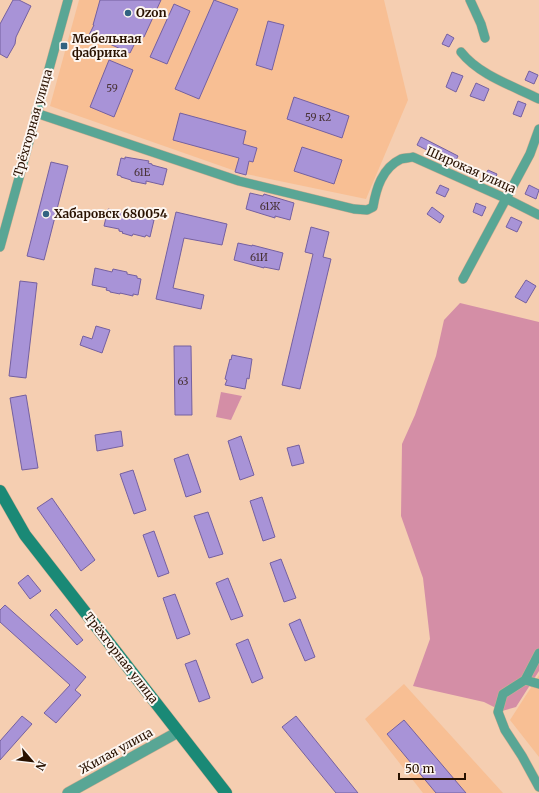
<svg xmlns="http://www.w3.org/2000/svg" width="539" height="793" font-family="Merriweather,serif">
<style>
.built{fill:#f8bf94}
.green{fill:#d48ea6}
.building{fill:#a893d7;stroke:#7560a0}
.lines{fill:none;stroke-linecap:round;stroke-linejoin:round}
.minor-casing{stroke:#d0ac91;stroke-width:10}
.tertiary-casing{stroke:#d0ac91;stroke-width:12}
.secondary-casing{stroke:#d0ac91;stroke-width:13}
.minor{stroke:#59a695;stroke-width:9}
.tertiary{stroke:#59a695;stroke-width:11}
.secondary{stroke:#1a8976;stroke-width:12}
.poi-dot{fill:#326381;stroke:#fdf6f1;stroke-width:1.5}
.labels{text-anchor:middle;stroke-width:4;stroke-linejoin:round;paint-order:stroke}
.number-label{font-size:10px;fill:#483236}
.poi-label{font-size:12px;font-weight:bold;fill:#281100;stroke:#fdf6f1;text-anchor:start}
.street-label{font-size:12px;fill:#281100;stroke:#fdf6f1}
</style>
<rect width="100%" height="100%" fill="#f5ceb1"/>
<g class="built">
<path d="M79,0H384L408,100L366,199L241,173L50,106Z"/>
<path d="M539,675V757L510,720Z"/>
<path d="M404,684L503,793H423L365,719Z"/>
</g>
<g class="green">
<path d="M460,303L539,322V671L516,707L502,711L484,702L413,686L430,639L423,578L401,516L402,444L415,415L436,356L444,320Z"/>
<path d="M221,392L242,396L231,420L216,417Z"/>
</g>
<g class="building">
<path d="M13,0H19L31,6L16,37L15,44L7,58L0,54V24Z"/>
<path d="M100,0H161L144,37L139,35L130,53L89,35L94,25H93Z"/>
<path d="M214,0L238,9L199,99L175,89Z"/>
<path d="M174,4L190,11L167,64L150,57Z"/>
<path d="M268,21L284,25L272,70L256,65Z"/>
<path d="M447,34L454,38L449,47L442,44Z"/>
<path d="M109,60L133,70L114,117L90,107Z"/>
<path d="M529,71L538,75L534,84L525,80Z"/>
<path d="M452,72L463,76L456,92L446,87Z"/>
<path d="M476,83L489,89L484,101L470,96Z"/>
<path d="M294,97L349,116L342,138L287,119Z"/>
<path d="M518,101L526,104L521,117L513,114Z"/>
<path d="M180,113L246,131L243,144L257,148L253,162L249,161L246,175L235,172L239,158L173,140Z"/>
<path d="M421,137L458,156L454,164L417,145Z"/>
<path d="M302,147L342,160L334,184L294,171Z"/>
<path d="M125,157L149,161L148,163L152,164V165L167,169L163,185L146,181V184L131,181V180L121,177V176L117,175L121,158L125,159Z"/>
<path d="M51,162L68,166L44,260L27,256Z"/>
<path d="M488,170L497,174L493,184L483,179Z"/>
<path d="M440,185L449,189L445,197L436,193Z"/>
<path d="M529,185L539,190L536,199L525,194Z"/>
<path d="M250,193L263,196L264,194L294,203L290,220L275,216V218L246,209Z"/>
<path d="M476,203L486,207L482,216L473,212Z"/>
<path d="M432,207L444,216L440,223L427,214Z"/>
<path d="M108,209L124,213L125,210L140,214L139,215L150,217V219L154,220L150,237L146,235L145,237L133,234L132,236L122,233L123,232L119,231V229L104,226Z"/>
<path d="M176,212L227,224L222,245L184,238L173,288L204,295L201,309L156,299Z"/>
<path d="M511,217L522,222L517,232L506,227Z"/>
<path d="M311,227L329,232L323,257L331,259L300,389L282,385L313,254L305,252Z"/>
<path d="M238,243L252,246V245L283,253L279,270L264,267V268L234,260Z"/>
<path d="M95,268L112,272L113,269L127,272V274L137,276V278L141,279L138,295L133,294V296L120,293V294L110,292V291L106,290L107,288L92,285Z"/>
<path d="M526,280L536,286L526,303L515,297Z"/>
<path d="M20,281L37,283L26,378L9,376Z"/>
<path d="M96,326L110,330L102,353L80,345L83,336L92,339Z"/>
<path d="M174,346H191L192,415H175Z"/>
<path d="M232,355L252,359L249,379L247,378L245,389L225,385L227,380L225,379L230,359L231,360Z"/>
<path d="M26,395L38,468L22,470L10,398Z"/>
<path d="M121,431L123,446L97,451L95,435Z"/>
<path d="M241,436L254,475L240,480L228,441Z"/>
<path d="M299,445L304,463L292,466L287,448Z"/>
<path d="M188,454L201,492L186,497L174,459Z"/>
<path d="M133,470L146,510L134,514L120,474Z"/>
<path d="M262,497L275,537L263,541L250,501Z"/>
<path d="M52,498L95,560L81,571L37,508Z"/>
<path d="M208,512L223,554L209,558L194,516Z"/>
<path d="M154,531L169,573L158,577L143,535Z"/>
<path d="M281,559L296,598L284,602L270,563Z"/>
<path d="M28,575L41,591L30,599L18,583Z"/>
<path d="M228,578L243,616L231,620L216,583Z"/>
<path d="M175,594L190,634L177,639L163,598Z"/>
<path d="M5,605L86,677L75,690L81,695L56,723L44,713L70,685L0,622V610Z"/>
<path d="M56,609L83,640L77,645L50,615Z"/>
<path d="M300,619L315,657L305,661L289,624Z"/>
<path d="M248,639L263,678L252,683L236,644Z"/>
<path d="M196,660L210,698L199,702L185,664Z"/>
<path d="M22,716L32,724L0,760V741Z"/>
<path d="M296,716L358,793H336L282,727Z"/>
<path d="M404,720L466,793H436L387,734Z"/>
</g>
<g class="lines">
<g class="minor-casing">
<g id="minor">
<path d="M470,0L481,24L485,38"/>
<path d="M461,52C479,75 513,86 539,99"/>
<path d="M36,113L239,181L354,209L367,210L373,207C376,189 382,168 401,159C404,158 409,158 413,157L507,199L539,215"/>
<path d="M0,247L68,0"/>
<path d="M463,279L530,154L539,129"/>
<path d="M539,653L525,680L503,694L498,712L505,730L522,756L539,787"/>
<path d="M525,680L539,684"/>
</g>
</g>
<g class="tertiary-casing">
<path id="tertiary" d="M68,793L178,732"/>
</g>
<g class="secondary-casing">
<path id="secondary" d="M0,491L25,535L226,793"/>
</g>
<use href="#minor" class="minor"/>
<use href="#tertiary" class="tertiary"/>
<use href="#secondary" class="secondary"/>
</g>
<g class="poi-dot">
<circle cx="128" cy="13" r="4"/>
<rect x="60" y="42" width="8" height="8" rx="2"/>
<circle cx="46" cy="214" r="4"/>
</g>
<g class="labels">
<g class="number-label">
<text x="112" y="92">59</text>
<text x="318" y="121">59 к2</text>
<text x="142" y="176">61Е</text>
<text x="270" y="210">61Ж</text>
<text x="259" y="261">61И</text>
<text x="183" y="385">63</text>
</g>
<g class="poi-label">
<text x="136" y="17">Ozon</text>
<text x="72" y="43">Мебельная<tspan x="72" dy="14">фабрика</tspan></text>
<text x="54" y="218">Хабаровск 680054</text>
</g>
<g class="street-label">
<text transform="translate(33 123) rotate(-74)" y="4">Трёхгорная улица</text>
<text transform="translate(471 170) rotate(24)" y="4">Широкая улица</text>
<text transform="translate(121 658) rotate(52)" y="4">Трёхгорная улица</text>
<text transform="translate(116 751) rotate(-29)" y="4">Жилая улица</text>
</g>
</g>
<g transform="translate(32 761) rotate(118)" stroke="#fdf6f1" stroke-width="3" paint-order="stroke">
<path d="M0-3L7 15L0 10L-7 15Z" fill="#281100"/>
<text y="-6" font-size="11" font-weight="bold" text-anchor="middle" fill="#281100">N</text>
</g>
<path d="M399 773v6h66v-6" fill="none" stroke="#281100" stroke-width="2"/>
<text x="405" y="773" font-size="12" fill="#281100" stroke="#fdf6f1" stroke-width="3" paint-order="stroke">50 m</text>
</svg>
